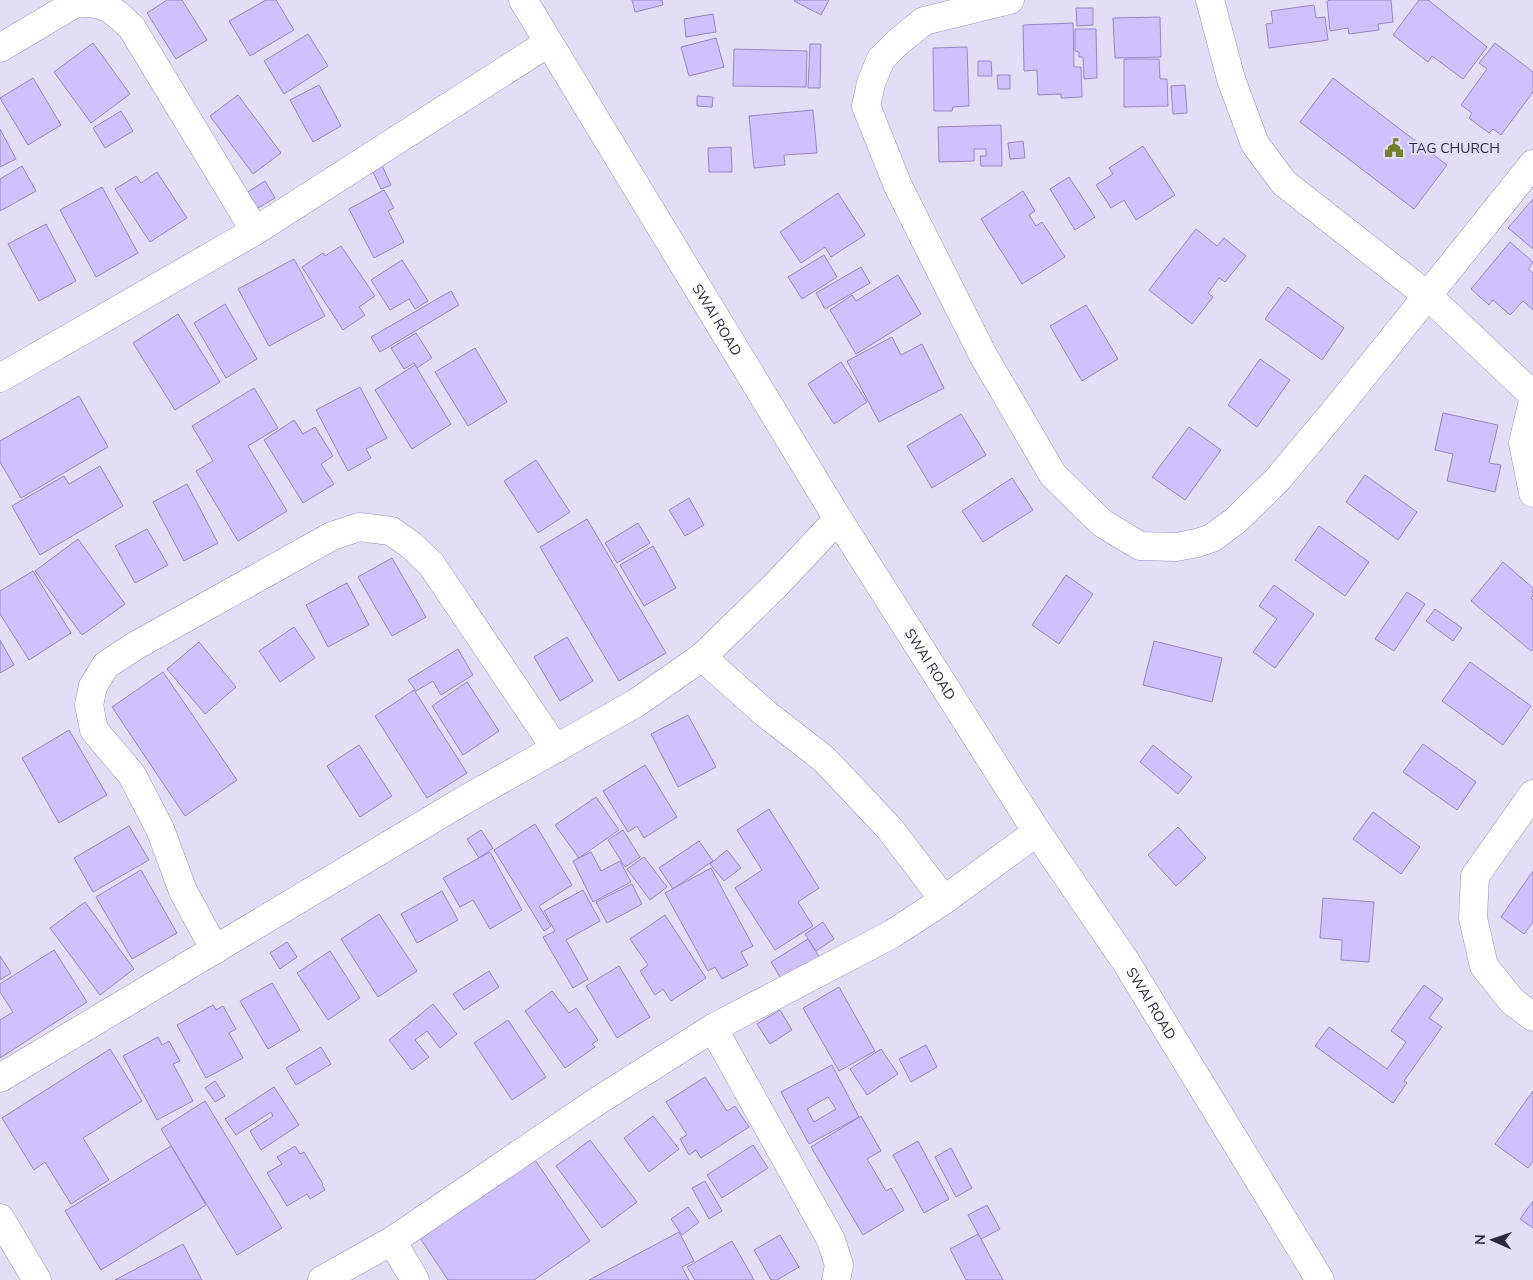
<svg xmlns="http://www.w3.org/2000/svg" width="1533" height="1280" font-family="'Nunito Sans',sans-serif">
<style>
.building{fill:#d0c0fe;stroke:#9888c3;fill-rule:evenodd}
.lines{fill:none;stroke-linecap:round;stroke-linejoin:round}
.minor-casing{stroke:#9f8eca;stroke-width:29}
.minor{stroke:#fff;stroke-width:28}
.labels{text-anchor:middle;stroke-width:4;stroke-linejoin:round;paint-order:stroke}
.poi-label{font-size:14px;fill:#2e2740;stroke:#e3ddf6;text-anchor:start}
.street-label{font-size:14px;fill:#2e2740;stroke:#e3ddf6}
</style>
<rect width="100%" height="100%" fill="#e3ddf6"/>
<g class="building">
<path d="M167,0H182L207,40L176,59L147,13Z"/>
<path d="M266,0H276L294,30L250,56L229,21Z"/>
<path d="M632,0H662L663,5L635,12Z"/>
<path d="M795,0H829L821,15L794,1Z"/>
<path d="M1331,0H1391L1393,22L1378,24L1379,30L1349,34L1348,28L1330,31L1327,1Z"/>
<path d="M1419,0H1428L1487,47L1463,79L1432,56L1428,62L1393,35Z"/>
<path d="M1314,5L1316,18L1325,17L1328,40L1269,48L1266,24L1273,23L1271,11Z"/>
<path d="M1076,8H1093V25L1077,26Z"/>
<path d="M713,14L716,32L686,37L684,19Z"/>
<path d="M1160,17L1161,57L1115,58L1113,18Z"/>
<path d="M1073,23L1074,67H1081L1082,97L1061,98V94L1038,95L1037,70L1024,71L1023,25Z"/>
<path d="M1075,29H1096L1097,78L1084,79L1083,57H1079V52L1075,51Z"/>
<path d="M308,34L328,66L284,94L264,61Z"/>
<path d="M716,38L724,67L689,76L681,47Z"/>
<path d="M93,43L130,94L91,123L54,72Z"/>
<path d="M1495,43L1533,72V92L1501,135L1493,129L1489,133L1469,118L1472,113L1461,105L1487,69L1479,63Z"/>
<path d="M810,44H821L820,88H808Z"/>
<path d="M967,47L969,106L953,107L952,111H934L933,48Z"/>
<path d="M734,49L807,51L806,87L733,86Z"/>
<path d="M1124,59H1159L1160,79H1167L1168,106L1124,107Z"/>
<path d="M978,61H991L992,76H978Z"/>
<path d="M997,75H1010V89H998Z"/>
<path d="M33,78L61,125L28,145L0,98Z"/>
<path d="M1333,78L1447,165L1414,209L1300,122Z"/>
<path d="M319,85L341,126L313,142L290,100Z"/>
<path d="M1185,85L1187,113L1173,114L1171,86Z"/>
<path d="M238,95L281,153L253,174L210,116Z"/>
<path d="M697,96L713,97L712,107L697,106Z"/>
<path d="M813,110L817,153L784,155L785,165L754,168L749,116Z"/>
<path d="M121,111L133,131L105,148L93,128Z"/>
<path d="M1001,125L1002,166H981L980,156H986V149H974V161L939,162L938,127Z"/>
<path d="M0,129L16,159L0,167Z"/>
<path d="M1023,141L1025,158L1010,159L1008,143Z"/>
<path d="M1143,146L1175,195L1136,220L1124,200L1111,208L1096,185L1113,174L1109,168Z"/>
<path d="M731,147L732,172H709L708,148Z"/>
<path d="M380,161L391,185L381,189L370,166Z"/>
<path d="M22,166L36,191L0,211V179Z"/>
<path d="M157,172L187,218L150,242L115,189L136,176L141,183Z"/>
<path d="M1069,177L1095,217L1075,230L1050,189Z"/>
<path d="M265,181L275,198L253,211L243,195Z"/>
<path d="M102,187L138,253L96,277L60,210Z"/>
<path d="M384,190L394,208L388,211L404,242L374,258L349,209Z"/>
<path d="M1023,191L1035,211L1029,215L1036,226L1042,222L1065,257L1022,284L981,219Z"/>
<path d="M838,193L865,235L831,257L825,247L801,263L780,232Z"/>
<path d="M1533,199V249L1508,228Z"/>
<path d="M46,224L76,281L39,301L8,244Z"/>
<path d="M1196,229L1217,246L1224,238L1246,256L1225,282L1219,278L1208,293L1213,297L1192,324L1149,290Z"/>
<path d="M1510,242L1533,262L1528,269L1533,273V310L1523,301L1510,315L1493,300L1489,305L1471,289Z"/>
<path d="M341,246L375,296L359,307L365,315L343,330L302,267L323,253L325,256Z"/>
<path d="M824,255L837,277L802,299L788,277Z"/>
<path d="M294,259L325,316L269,346L238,289Z"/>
<path d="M402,260L428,301L415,309L409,299L390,310L371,280Z"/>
<path d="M861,267L870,283L825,309L816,293Z"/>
<path d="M898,275L921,314L856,354L830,310L852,295L856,301Z"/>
<path d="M1288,287L1344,328L1322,360L1265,319Z"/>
<path d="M451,291L459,305L380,352L371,337Z"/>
<path d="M225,304L257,359L226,378L194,323Z"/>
<path d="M1086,305L1118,359L1082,381L1050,326Z"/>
<path d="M178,314L220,382L175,410L133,343Z"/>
<path d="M416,333L432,358L417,368L414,363L404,369L391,348Z"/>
<path d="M892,337L901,355L922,344L944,388L879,422L847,361Z"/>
<path d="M475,348L507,402L468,426L435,372Z"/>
<path d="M1260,359L1290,380L1257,427L1228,405Z"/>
<path d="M841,362L867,402L834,424L808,384Z"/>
<path d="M415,365L451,424L412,449L375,390Z"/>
<path d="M360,387L387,438L366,449L371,458L348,471L316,410Z"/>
<path d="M254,388L278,428L248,446L287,511L238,541L196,471L213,461L192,426Z"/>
<path d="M79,396L108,447L21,498L0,462V441Z"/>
<path d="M1443,413L1498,425L1489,463L1501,465L1495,492L1447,481L1453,454L1435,450Z"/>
<path d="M961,414L986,455L932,488L907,446Z"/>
<path d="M294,420L303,434L315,427L333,456L321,464L334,484L303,503L264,440Z"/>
<path d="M1189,427L1221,450L1185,500L1152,477Z"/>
<path d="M536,460L570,512L538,533L504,481Z"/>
<path d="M100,466L123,506L40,555L12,506L64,476L69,484Z"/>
<path d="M1365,475L1417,512L1398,540L1346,502Z"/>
<path d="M1012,478L1033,510L983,542L962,511Z"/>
<path d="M187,484L218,543L184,561L153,502Z"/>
<path d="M689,498L704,525L685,536L669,510Z"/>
<path d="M587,519L666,653L619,681L540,547Z"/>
<path d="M638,523L650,543L617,563L605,543Z"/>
<path d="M1319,526L1369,562L1345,596L1295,560Z"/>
<path d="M147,529L168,565L135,583L115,546Z"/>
<path d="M78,539L125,604L82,635L35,571Z"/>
<path d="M653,546L676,588L644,606L620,565Z"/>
<path d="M392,558L426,617L392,636L358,577Z"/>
<path d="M1503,562L1533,588V596L1531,598L1533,600V649L1531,651L1471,601Z"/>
<path d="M33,571L71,633L29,660L0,614V591Z"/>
<path d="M1066,575L1093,594L1059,644L1032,625Z"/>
<path d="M347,583L369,625L328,647L306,605Z"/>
<path d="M1274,585L1314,614L1275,668L1253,652L1277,619L1259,606Z"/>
<path d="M1407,592L1425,604L1394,651L1375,639Z"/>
<path d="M1435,609L1462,628L1453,641L1426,621Z"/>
<path d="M294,627L315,658L280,682L259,651Z"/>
<path d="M567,637L593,681L560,701L534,657Z"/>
<path d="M0,640L14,665L0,673Z"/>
<path d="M1154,641L1222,658L1212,702L1143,685Z"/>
<path d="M199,642L236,687L205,714L167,669Z"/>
<path d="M458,649L473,675L441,695L433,681L416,691L408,680Z"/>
<path d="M1470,662L1531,706L1503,745L1442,701Z"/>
<path d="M163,672L237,780L185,816L112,707Z"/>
<path d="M467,682L499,731L463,755L432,706Z"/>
<path d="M414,690L467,773L427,798L375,716Z"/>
<path d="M688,715L716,767L678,787L651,734Z"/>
<path d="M69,730L107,795L59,823L22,758Z"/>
<path d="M1423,744L1476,782L1457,810L1403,772Z"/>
<path d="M359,745L392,796L360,817L327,766Z"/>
<path d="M1153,745L1192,777L1178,794L1140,762Z"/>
<path d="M645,765L677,817L644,838L637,826L628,832L603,791Z"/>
<path d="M596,797L619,830L579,858L555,825Z"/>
<path d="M769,809L819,888L798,902L813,926L775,950L735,888L762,870L737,830Z"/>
<path d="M1373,812L1420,847L1401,874L1353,839Z"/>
<path d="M535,824L572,885L539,906L551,926L544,931L494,850Z"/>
<path d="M129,826L149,860L93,892L74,858Z"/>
<path d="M1178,827L1206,858L1176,886L1148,855Z"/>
<path d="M481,830L493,848L479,858L467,839Z"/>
<path d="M623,830L640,857L625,867L608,840Z"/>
<path d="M699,841L713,861L673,889L659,868Z"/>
<path d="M727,850L741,868L724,881L710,864Z"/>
<path d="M490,852L522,910L490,929L473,900L460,907L443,878Z"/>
<path d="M591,852L601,871L620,861L631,882L593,902L573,861Z"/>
<path d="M644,857L667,887L650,900L627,869Z"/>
<path d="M711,868L753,946L741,952L748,965L722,979L715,967L708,971L665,893Z"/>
<path d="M141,870L177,933L132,959L96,897Z"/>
<path d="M1533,871V922L1524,934L1501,917Z"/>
<path d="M632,884L642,904L607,923L596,902Z"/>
<path d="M583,890L600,921L566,940L588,979L573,988L543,937L555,931L544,911Z"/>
<path d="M442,891L458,920L417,943L401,914Z"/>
<path d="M1323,898L1374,902L1369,962L1341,960L1342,940L1320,938Z"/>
<path d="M85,902L134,969L100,995L50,928Z"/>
<path d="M379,914L417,971L378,997L341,939Z"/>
<path d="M665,915L706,978L671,1001L663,989L655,995L640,971L648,965L630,939Z"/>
<path d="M823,922L834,939L816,951L805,934Z"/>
<path d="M808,939L823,963L786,987L771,962Z"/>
<path d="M287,942L297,957L280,969L270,953Z"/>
<path d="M54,950L87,1002L0,1058V1020L13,1012L0,992V984Z"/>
<path d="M330,951L360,998L328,1020L297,973Z"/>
<path d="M0,956L11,973L0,980Z"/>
<path d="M619,966L650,1017L617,1038L586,986Z"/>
<path d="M489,971L499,987L464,1010L453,994Z"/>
<path d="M272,983L300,1030L268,1049L240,1001Z"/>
<path d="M1424,985L1443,999L1429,1018L1442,1027L1404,1081L1407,1083L1393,1103L1315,1046L1329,1027L1387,1069L1406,1042L1391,1031Z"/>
<path d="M839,987L875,1051L839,1071L803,1008Z"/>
<path d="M552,991L569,1013L576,1008L598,1040L592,1044L595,1047L565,1068L525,1011Z"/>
<path d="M433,1004L457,1034L440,1048L427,1031L415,1040L429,1057L412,1070L389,1040Z"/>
<path d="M213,1005L216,1010L223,1006L236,1029L229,1033L243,1058L206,1078L177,1025Z"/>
<path d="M780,1010L792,1030L770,1044L757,1024Z"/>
<path d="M508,1020L546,1077L512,1100L474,1043Z"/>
<path d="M158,1037L162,1045L169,1041L180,1061L173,1064L193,1101L157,1120L123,1056Z"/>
<path d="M926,1045L937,1067L911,1082L899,1059Z"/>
<path d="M321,1047L331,1064L296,1085L286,1068Z"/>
<path d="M110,1049L142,1101L83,1138L109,1180L71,1204L45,1162L34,1170L2,1118Z"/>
<path d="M881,1049L898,1074L867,1095L850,1069Z"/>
<path d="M832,1065L859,1117L809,1144L781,1092ZM828,1097L836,1109L814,1122L807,1109Z"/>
<path d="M705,1077L727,1111L735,1106L749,1127L701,1158L696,1150L689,1155L680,1139L687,1135L666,1102Z"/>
<path d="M215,1081L225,1096L215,1102L205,1088Z"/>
<path d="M274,1087L299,1125L261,1150L250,1131L273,1116L271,1112L236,1135L225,1119Z"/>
<path d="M1533,1091V1161L1528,1168L1495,1144Z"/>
<path d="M205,1101L282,1228L237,1255L161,1129Z"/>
<path d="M653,1116L679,1149L649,1172L624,1138Z"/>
<path d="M861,1116L881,1151L867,1159L886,1191L891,1188L904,1210L863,1235L811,1147Z"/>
<path d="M590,1140L637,1202L602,1228L556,1166Z"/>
<path d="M918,1141L949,1199L924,1213L893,1155Z"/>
<path d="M753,1145L768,1168L722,1198L707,1175Z"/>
<path d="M171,1146L206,1205L101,1270L65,1211Z"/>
<path d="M295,1146L300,1154L304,1152L323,1184L322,1185L325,1190L310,1199L307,1194L287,1206L267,1173L282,1164L277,1157Z"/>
<path d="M951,1148L972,1188L956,1197L935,1157Z"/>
<path d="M533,1157L590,1241L534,1280H448L418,1235Z"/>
<path d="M705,1181L722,1211L709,1219L692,1188Z"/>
<path d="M1533,1201V1228L1520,1219Z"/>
<path d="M987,1205L1000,1229L981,1239L968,1215Z"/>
<path d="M688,1207L699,1222L682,1235L671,1219Z"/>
<path d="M679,1232L694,1261L682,1267L689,1280H589Z"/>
<path d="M978,1234L981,1239L1003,1280H966L950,1249Z"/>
<path d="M780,1235L799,1267L777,1280H771L754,1250Z"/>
<path d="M732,1241L754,1280H695L687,1267Z"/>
<path d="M183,1244L202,1280H115Z"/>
</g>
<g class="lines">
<g class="minor-casing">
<g id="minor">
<path id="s1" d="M523,0L838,519L1037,832L1126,962L1320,1280"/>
<path d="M1010,0L924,21L898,42L881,59L871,83L866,106L898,186L983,355L1053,475L1102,523L1140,546L1176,547L1197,543L1212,538L1235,521L1277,480L1338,407L1533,164"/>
<path d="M1210,0L1231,79L1255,144L1284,183L1428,296L1533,395"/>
<path d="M0,48L74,4C103,0 113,9 132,28L255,231"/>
<path d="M0,378L255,231L548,43"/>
<path d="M1533,401L1523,443L1533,493"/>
<path d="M702,657L766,714L824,759L890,829L944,900"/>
<path d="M1533,794L1475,876L1473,918L1484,966L1512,1001L1533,1017"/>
<path d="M215,950L183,891L160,829L132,775L94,730L89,705L93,686L106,665L135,646L332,536L359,527L391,531L411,545L431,564L556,749"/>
<path d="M713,1028L831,1240L839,1265L836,1280"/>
<path d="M0,1078L461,802L636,703L702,657L775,586L838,519"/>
<path d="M0,1218L37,1280"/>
<path d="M392,1241L415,1280"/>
<path d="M322,1280L392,1241L596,1102L713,1028L892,934L944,900L1037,832"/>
</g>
</g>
<use href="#minor" class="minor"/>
</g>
<defs>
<g id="civic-bare" transform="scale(1.5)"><path d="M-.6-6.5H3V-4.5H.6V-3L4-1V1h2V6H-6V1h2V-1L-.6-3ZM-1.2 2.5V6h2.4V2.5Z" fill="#76812e" stroke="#e3ddf6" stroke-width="2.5" paint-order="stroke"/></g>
</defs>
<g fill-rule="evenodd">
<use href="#civic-bare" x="1394" y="148"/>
</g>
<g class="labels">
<g class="poi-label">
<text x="1409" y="153">TAG CHURCH</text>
</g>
<g class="street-label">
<text dy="5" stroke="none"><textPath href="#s1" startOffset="374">SWAI ROAD</textPath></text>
<text dy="5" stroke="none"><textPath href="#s1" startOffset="779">SWAI ROAD</textPath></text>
<text dy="5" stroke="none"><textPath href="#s1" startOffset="1184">SWAI ROAD</textPath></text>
</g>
</g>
<g transform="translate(1493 1240) rotate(272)" stroke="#e3ddf6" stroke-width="4" paint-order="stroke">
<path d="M0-4L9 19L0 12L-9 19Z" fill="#2e2740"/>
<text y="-8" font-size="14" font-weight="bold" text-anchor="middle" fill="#2e2740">N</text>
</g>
</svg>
